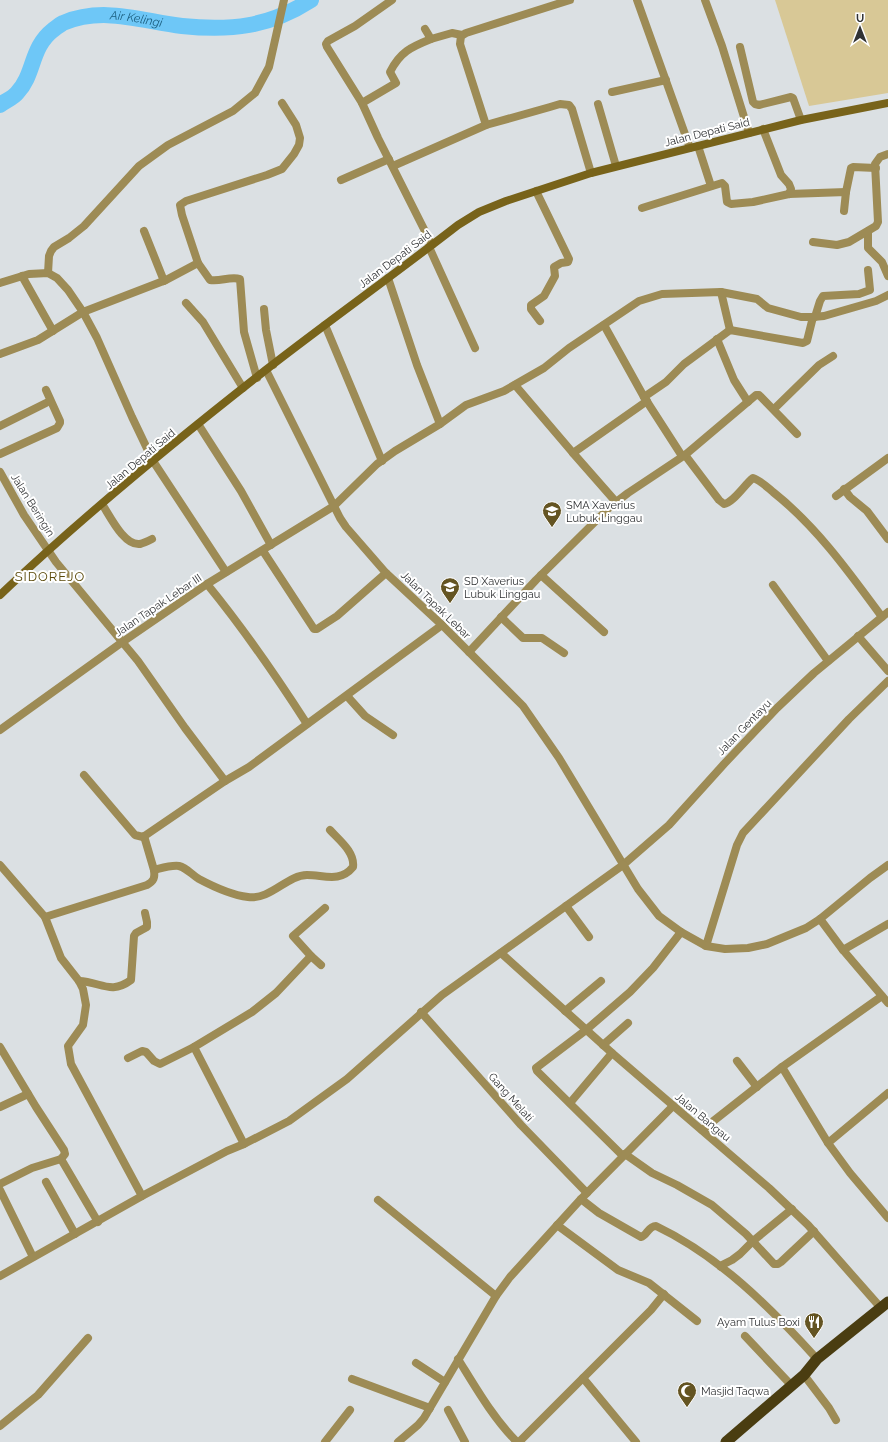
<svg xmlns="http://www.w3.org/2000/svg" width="888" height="1442" font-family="Raleway,sans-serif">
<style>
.green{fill:#d8c896}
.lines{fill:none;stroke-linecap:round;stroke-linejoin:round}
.river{stroke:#6ec7f7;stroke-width:16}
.minor{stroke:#9d8b55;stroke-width:8}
.tertiary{stroke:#9d8b55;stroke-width:8}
.secondary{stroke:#78631a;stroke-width:8}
.trunk{stroke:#4a3d11;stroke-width:11}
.labels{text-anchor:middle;stroke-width:4;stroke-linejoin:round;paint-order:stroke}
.street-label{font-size:11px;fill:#303234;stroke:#fff}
.poi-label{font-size:11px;fill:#303234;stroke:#fff;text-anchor:start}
.water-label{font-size:12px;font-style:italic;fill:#1b5e7f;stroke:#fff}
.quarter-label{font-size:13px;letter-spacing:1px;fill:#5a4909;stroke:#fff}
</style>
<rect width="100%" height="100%" fill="#dbe0e3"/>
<path class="green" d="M775,0H888V93L809,106Z"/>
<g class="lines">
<path class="river" id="s1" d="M0,105C5,101 13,98 17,93C35,74 30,48 53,30C56,28 59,25 63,23C103,6 141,21 182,26C231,31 269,27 311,0"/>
<g class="minor">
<path d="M637,0L690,148"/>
<path d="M705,0L722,46L749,133"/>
<path d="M425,29L431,39L452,33L462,35"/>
<path d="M431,39C411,47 400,52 390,72L396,83L362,103L378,138L432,245"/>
<path d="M740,47L753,102L755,104L759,105L791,97L793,98L801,120"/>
<path d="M612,92L666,80"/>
<path d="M362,103L327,47L326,44L328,41L355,26L392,0"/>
<path d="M598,104L616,166"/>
<path d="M486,125L460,44L461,36L466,33L570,0"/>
<path d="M763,129L781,175L789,184L791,189L789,194"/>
<path d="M698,146L711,186"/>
<path d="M393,166L486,125L550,107L560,104L569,105L572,109L591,173"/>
<path d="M341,180L389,159"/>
<path d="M536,191L569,259L568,262L561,263L554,267L555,276L544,296L531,305V309L540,321"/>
<path d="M846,192L851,168L853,167L876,168"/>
<path d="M642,208L722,183L725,186L727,202L731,204L753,202L789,194L846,192L844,211"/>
<path d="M144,231L164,281"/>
<path d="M868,232V248L882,262L888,276"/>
<path d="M813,242L837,245L849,242L876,226L878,222L875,164L880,157L888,154"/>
<path d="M429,247L475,348"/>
<path d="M198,263L210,280C220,282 230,276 240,279L244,332L257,378"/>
<path d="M48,273L49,256L51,251L54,247L69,238L84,226L139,166L168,145L233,111L255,93L269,67L284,0"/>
<path d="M22,276L53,331"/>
<path d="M388,278L417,365L440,424"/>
<path d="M0,283L29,274L48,273L57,278L68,290L83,312L97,338L132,417L153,461L226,572"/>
<path d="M721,292L730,330"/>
<path d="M186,303L203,322L243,388"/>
<path d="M264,309L266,330L273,365"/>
<path d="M815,317L820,301L823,296L859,294L870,290L868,270"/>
<path d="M325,325L382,461"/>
<path d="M604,325L644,397L682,456"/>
<path d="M717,339L734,380L748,402"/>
<path d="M0,354L38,340L83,312L166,280L198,263L182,215L180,205L186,201L267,175L282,169L294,154L299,145L300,138L296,125L282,103"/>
<path d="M515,385L573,453"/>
<path d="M644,397L666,382L684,364L730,330L803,343L807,341L813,317"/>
<path d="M774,409L819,365L833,356"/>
<path d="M198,424L241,491L271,545"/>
<path d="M0,426L46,403"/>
<path d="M0,454L57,428L60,423V421L46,390"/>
<path d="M685,455L719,500L724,504C733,503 745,484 753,478C760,480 767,487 773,492C816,526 849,572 882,617"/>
<path d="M0,472L24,515L56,562L138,661L185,728L225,781"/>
<path d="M844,489L850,497L867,511L888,539"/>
<path d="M836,496L888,458"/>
<path d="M616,502L573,453L647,401"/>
<path d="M102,504C110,516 124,546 140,544C144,543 148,541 152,539"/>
<path d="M263,551L314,629H317L337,616L386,573"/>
<path d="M541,575L604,632"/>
<path d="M207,584C244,629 276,676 307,724"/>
<path d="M773,585L828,661"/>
<path d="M501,617L523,638H542L564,653"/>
<path d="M858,636L888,671"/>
<path d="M469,652L536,580L611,506L628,493L685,455L756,395H759L797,434"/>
<path d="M347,696L365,716L393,735"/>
<path d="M0,730L121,643L207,584L334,506L377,464L395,451L440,424L466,405L504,391L544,368L569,348L639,301L662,294L721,292L757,299L768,308L801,317H813L824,316L876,301L888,295"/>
<path d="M84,775L135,835L143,837L225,781L249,767L442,625"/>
<path d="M0,865L45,917L61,958L79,981L83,989L86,1005L83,1025L68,1046L71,1064L142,1196"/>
<path d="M623,865L669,825L724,764L777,708L814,673L888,612"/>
<path d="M154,870C162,868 171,865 179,866C187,868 192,875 199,879C214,887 231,895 248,897C271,900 287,875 307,875C324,875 340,883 353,867C355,852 339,840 330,830"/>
<path d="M566,906L589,937"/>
<path d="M45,917L147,885C154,881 155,878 154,870L144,836"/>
<path d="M820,919L843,950L888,1003"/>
<path d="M706,946L737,845L743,833L849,719L888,681"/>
<path d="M843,950L888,924"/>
<path d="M501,953L612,1053L769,1188L808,1225L881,1308"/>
<path d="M311,956L321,965"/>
<path d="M79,981C101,982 111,995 131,980L134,936L136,933L147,927V922L145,913"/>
<path d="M565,1011L601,981"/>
<path d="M421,1012L521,1125L587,1193"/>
<path d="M603,1045L628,1023"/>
<path d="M0,1047L36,1107L64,1150L65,1154L61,1159L32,1168L0,1184"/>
<path d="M128,1058L142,1051L146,1052L154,1061L160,1064L194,1047"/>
<path d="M737,1061L757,1087"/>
<path d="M782,1067L828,1143L850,1173L888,1218"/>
<path d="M570,1103L612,1053"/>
<path d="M0,1107L28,1094"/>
<path d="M702,1130L782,1067L882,996"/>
<path d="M828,1143L888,1093"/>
<path d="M244,1144L194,1047L252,1012L276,993L311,956L293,936L325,908"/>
<path d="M625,1154L652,1173L677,1185L712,1205L746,1234L774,1264H778L781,1262L814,1231"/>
<path d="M623,1156L537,1071L536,1068L586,1030L630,992L653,968L681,932"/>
<path d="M61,1159L98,1222"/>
<path d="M46,1182L75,1234"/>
<path d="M0,1190L33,1257"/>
<path d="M581,1199L599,1213L641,1237C647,1236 648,1226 656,1226C719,1256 770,1307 817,1359"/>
<path d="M378,1200L496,1296"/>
<path d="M557,1225L618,1270L649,1283L697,1321"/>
<path d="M721,1267L722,1265L732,1260L740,1254L753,1241L792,1209"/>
<path d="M745,1336L792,1386"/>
<path d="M458,1359C476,1388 493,1418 517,1442"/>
<path d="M416,1363L445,1382"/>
<path d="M804,1375L829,1408L836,1420"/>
<path d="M583,1378L636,1442"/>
<path d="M352,1379L430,1408"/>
<path d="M448,1410L465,1442"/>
<path d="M0,1426L38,1395L88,1338"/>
<path d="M325,1442L350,1410"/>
<path d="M398,1442L418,1425L424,1418L496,1296L510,1277L581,1199L673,1106"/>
<path d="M519,1442L651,1310L664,1294"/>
</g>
<g class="tertiary">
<path d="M266,370L340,518L346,527L386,573L442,625L523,706L559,758L638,889L659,916L681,932L706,946L725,949L748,948L767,944L806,928L820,919L870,878L888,865"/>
<path d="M0,1276L142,1196L227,1151L244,1144L289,1121L347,1079L442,995L623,865"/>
</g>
<path class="secondary" d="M0,595C84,515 175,441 267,369C330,320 395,274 458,225L479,212L506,201L591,173L801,120L888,103"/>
<path class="trunk" d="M726,1442L804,1375L817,1359L888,1302"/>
</g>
<defs>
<g id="school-pin" transform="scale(1)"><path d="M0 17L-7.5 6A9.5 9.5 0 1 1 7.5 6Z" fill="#645422" stroke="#fff"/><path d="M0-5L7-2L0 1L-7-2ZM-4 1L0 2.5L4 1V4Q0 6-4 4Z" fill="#fff"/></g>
<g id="restaurant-pin" transform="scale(1)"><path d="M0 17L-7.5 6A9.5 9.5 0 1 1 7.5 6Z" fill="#645422" stroke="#fff"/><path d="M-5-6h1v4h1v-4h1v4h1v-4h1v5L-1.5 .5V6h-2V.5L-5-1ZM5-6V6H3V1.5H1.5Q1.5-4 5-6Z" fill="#fff"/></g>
<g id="mosque-pin" transform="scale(1)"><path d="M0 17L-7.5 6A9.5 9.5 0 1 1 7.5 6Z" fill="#645422" stroke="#fff"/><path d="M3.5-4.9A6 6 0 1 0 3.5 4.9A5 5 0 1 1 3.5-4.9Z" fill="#fff"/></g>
</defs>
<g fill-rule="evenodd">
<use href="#school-pin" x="552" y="511"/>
<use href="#school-pin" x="450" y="587"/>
<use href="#restaurant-pin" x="814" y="1322"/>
<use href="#mosque-pin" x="687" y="1391"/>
</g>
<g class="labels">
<g class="street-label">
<text transform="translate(707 132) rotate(-14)" y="4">Jalan Depati Said</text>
<text transform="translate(395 259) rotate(-37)" y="4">Jalan Depati Said</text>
<text transform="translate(140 459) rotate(-40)" y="4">Jalan Depati Said</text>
<text transform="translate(33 505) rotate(58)" y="4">Jalan Beringin</text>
<text transform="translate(158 605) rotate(-34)" y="4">Jalan Tapak Lebar III</text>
<text transform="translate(436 605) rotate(44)" y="4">Jalan Tapak Lebar</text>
<text transform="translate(744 727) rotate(-46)" y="4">Jalan Gentayu</text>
<text transform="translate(511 1097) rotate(48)" y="4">Gang Melati</text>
<text transform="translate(703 1117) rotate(40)" y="4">Jalan Bangau</text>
</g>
<g class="poi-label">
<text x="566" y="509">SMA Xaverius<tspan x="566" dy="13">Lubuk Linggau</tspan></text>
<text x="464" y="585">SD Xaverius<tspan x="464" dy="13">Lubuk Linggau</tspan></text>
<text x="800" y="1326" text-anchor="end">Ayam Tulus Boxi</text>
<text x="701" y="1395">Masjid Taqwa</text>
</g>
<g class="water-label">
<text dy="4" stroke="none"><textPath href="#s1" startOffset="181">Air Kelingi</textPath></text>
</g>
<g class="quarter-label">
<text x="50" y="581">SIDOREJO</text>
</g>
</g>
<g transform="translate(860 28)" stroke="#ffffff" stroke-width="3" paint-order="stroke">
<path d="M0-3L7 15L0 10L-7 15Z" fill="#303234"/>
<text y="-6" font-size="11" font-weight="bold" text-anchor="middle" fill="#303234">U</text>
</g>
</svg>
